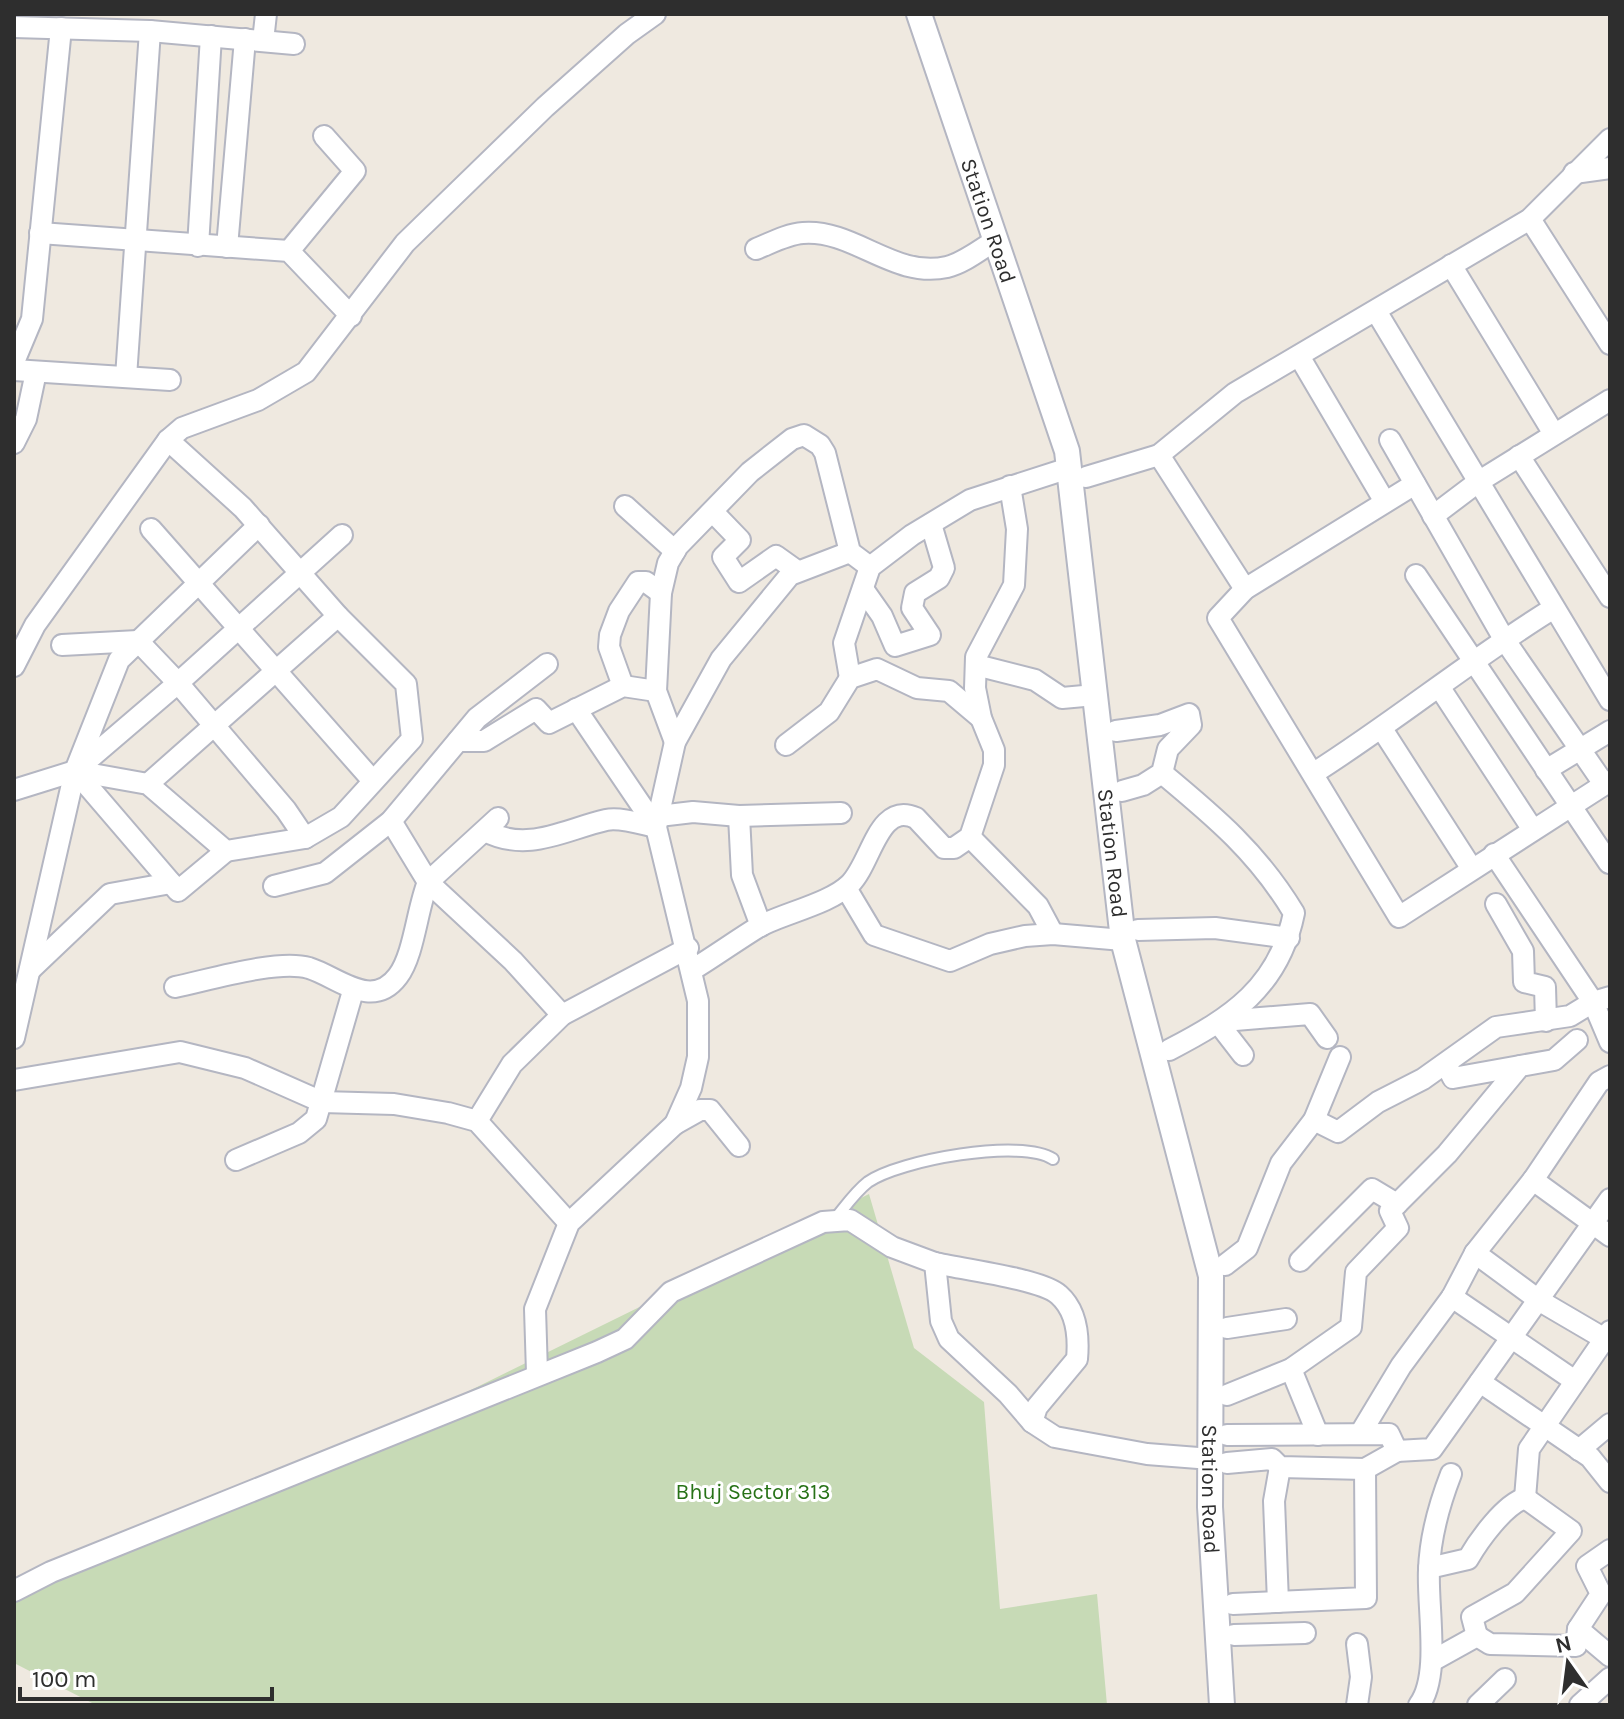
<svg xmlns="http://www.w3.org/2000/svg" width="1624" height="1719" font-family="Karla,sans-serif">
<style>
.cemetery{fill:#c7dab6}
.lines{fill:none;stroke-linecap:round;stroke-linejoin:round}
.service-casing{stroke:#b4b6c2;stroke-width:14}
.minor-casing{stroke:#b4b6c2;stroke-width:24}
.tertiary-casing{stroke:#b4b6c2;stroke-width:28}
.service{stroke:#fff;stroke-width:10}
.minor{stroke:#fff;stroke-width:20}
.tertiary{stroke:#fff;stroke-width:24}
.labels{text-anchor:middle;stroke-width:6;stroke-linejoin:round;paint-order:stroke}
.street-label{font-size:22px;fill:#2e2e2e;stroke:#fff}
.park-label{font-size:22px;fill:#277217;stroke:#fff}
</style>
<rect width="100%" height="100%" fill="#efe9e0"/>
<path class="cemetery" d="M869,1194L914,1348L984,1402L1000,1609L1097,1594L1107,1705H96L14,1663V1596L339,1455Z"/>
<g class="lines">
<g class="service-casing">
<path id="service" d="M835,1219C845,1207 855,1192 868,1182C899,1160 1022,1138 1053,1159"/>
</g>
<g class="minor-casing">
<g id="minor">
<path d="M14,27L150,31L294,44"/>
<path d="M263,41L266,14"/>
<path d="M1574,173L1610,168"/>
<path d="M1530,219L1610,344"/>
<path d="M40,233L289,251L351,316"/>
<path d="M198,246L211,36"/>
<path d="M227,247L245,39"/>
<path d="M756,249C771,243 787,234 803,233C854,229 894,279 947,267C964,263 981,249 996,240"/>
<path d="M289,251L355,171L324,136"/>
<path d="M1451,265L1554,434"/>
<path d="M1376,311L1610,700"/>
<path d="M1299,356L1385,502"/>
<path d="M14,362L32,319L61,28"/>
<path d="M14,370L170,380"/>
<path d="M126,377L150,31"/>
<path d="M1390,440L1504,639L1604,784"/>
<path d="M14,443L26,419L36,372"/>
<path d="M1159,455L1245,589"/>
<path d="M1519,456L1610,597"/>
<path d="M1086,477L1159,455L1235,393L1530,219L1610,139"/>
<path d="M1415,484L1245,589L1218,618L1399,917L1610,781"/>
<path d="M625,506L675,551"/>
<path d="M713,512L740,540L723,557L739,582L776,556L797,571"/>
<path d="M1433,516L1478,482L1610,400"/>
<path d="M151,529L373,781"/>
<path d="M1416,575L1609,863"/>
<path d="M863,589L882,616L895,646L930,635L912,608L915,593L939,578L944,568L931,524"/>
<path d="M62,645L138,641L178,683L342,535"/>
<path d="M976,665L1035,680L1062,698L1095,695"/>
<path d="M14,666L35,625L168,440L182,428L258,400L306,372L405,243L545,107L627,34L655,14"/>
<path d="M850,678L844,643L870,567L912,535L970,500L1069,468"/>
<path d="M623,686L609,647L610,635L619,611L638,582H646L661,593"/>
<path d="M1440,688L1533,830"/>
<path d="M576,709L656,827"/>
<path d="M1382,729L1472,869"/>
<path d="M1116,731L1160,725L1189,714L1191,725L1168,749L1162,773L1143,785L1122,791"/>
<path d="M458,741H484L536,709L549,723L623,686L656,691"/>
<path d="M675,742L656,691L661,593L668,563L678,546L750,472L792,439L804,435L820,445L825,453L850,552L870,567"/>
<path d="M786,745L829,712L850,678L877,669L917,688L949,691L981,718"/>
<path d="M1546,770L1610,731"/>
<path d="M75,771L148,784L226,851L305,838L341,817L412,739L406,684L338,616L243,508L168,440"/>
<path d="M75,771L178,891L226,851"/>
<path d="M1162,773C1215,817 1258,853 1294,913C1279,987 1231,1018 1169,1050"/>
<path d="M1314,773C1396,721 1471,659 1554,608"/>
<path d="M148,784L338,616"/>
<path d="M14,790L75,771L178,683L286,810L305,838"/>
<path d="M659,816L693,812L739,816L841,813"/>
<path d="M739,816L742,875L761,926"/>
<path d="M498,818L428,882L513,961L562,1015"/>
<path d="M485,831C528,853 563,830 606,820C620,817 642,824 656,827"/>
<path d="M970,837L1038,906L1053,934"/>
<path d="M1494,854L1593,1002L1610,1042"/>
<path d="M274,886L325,873L391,821L477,718L547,664"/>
<path d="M846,888L874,935L950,961L990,944L1025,936L1053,934L1123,940"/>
<path d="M1496,904L1523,951L1524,982L1545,987L1546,1021"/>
<path d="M1138,930L1215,928L1289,938"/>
<path d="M30,970L110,894L171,883"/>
<path d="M692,970C715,956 737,940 760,926C785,913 831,903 850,884C872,862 878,801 916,818L944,848H954L970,837L994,765V750L981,718L975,688L976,657L1014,585L1017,529L1010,486"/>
<path d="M175,987C209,980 277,959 309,968C338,977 372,1011 398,976C414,955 417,909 428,882L391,821"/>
<path d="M1223,1021L1310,1014L1327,1038"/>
<path d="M1219,1024L1243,1055"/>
<path d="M14,1038L75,771L119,660L259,525"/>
<path d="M1446,1064L1453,1078L1520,1066"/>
<path d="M14,1080L180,1052L245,1068L322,1102L394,1104L448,1113L477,1121L569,1223"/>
<path d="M1314,1120L1338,1132L1378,1102L1423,1079L1496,1027L1570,1016L1593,1002L1610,997"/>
<path d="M477,1121L512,1064L562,1015L688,948"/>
<path d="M675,1124L700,1110H710L739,1146"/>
<path d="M236,1160L299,1133L316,1119L353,991"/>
<path d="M1533,1180L1610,1236"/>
<path d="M1475,1253L1540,1301L1610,1342"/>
<path d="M1300,1261L1372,1189L1397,1204"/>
<path d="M935,1263C961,1269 1042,1279 1059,1295C1077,1311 1079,1337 1077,1359L1037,1407L1032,1422"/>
<path d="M1225,1265L1247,1248L1281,1163L1314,1120L1340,1057"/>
<path d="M1452,1297L1575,1381"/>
<path d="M1227,1328L1286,1319"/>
<path d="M1291,1369L1318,1435"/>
<path d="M537,1373L535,1309L569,1223L675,1124L691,1088L698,1057V1001L656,827L675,742L721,659L790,575L850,552"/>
<path d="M1480,1382L1590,1457L1610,1482"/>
<path d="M1227,1395L1291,1369L1351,1327L1356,1272L1398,1228L1390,1211L1447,1154L1520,1066L1554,1060L1577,1040"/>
<path d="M1360,1434L1401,1366L1452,1297L1475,1253L1533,1180L1599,1082L1610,1076"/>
<path d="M1227,1435L1389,1434L1397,1451L1432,1449L1610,1199"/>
<path d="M1579,1450L1610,1424"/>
<path d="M1227,1463L1272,1459L1280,1467L1365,1469L1397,1451"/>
<path d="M1525,1498L1529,1449L1610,1331"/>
<path d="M1429,1568L1468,1559C1479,1540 1504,1505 1525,1498"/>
<path d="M14,1591L51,1572L597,1352L625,1339L671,1292L823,1222L850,1220L892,1247L935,1263L941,1321L949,1339L1008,1394L1032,1422L1055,1437L1147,1454L1211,1459"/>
<path d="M1278,1602L1274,1501L1280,1467"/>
<path d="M1233,1604L1366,1598L1365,1469"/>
<path d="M1578,1629L1610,1656"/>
<path d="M1234,1635L1305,1633"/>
<path d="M1477,1636L1472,1617L1515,1593L1571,1531L1525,1498"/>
<path d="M1432,1661L1477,1636L1490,1644L1576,1646L1578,1629L1601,1594L1587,1566L1610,1550"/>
<path d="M1357,1705L1361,1677L1357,1644"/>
<path d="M1419,1705C1441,1676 1427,1607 1429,1570C1430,1537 1439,1505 1451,1474"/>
<path d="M1478,1705L1505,1679"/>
<path d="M1580,1705L1610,1678"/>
</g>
</g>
<g class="tertiary-casing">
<g id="tertiary">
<path id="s1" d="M919,14L1067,451L1123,940L1211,1276L1210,1507L1222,1705"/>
</g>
</g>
<use href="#service" class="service"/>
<use href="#minor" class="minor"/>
<use href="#tertiary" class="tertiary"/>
</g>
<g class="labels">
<g class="street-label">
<text dy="8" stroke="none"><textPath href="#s1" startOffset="218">Station Road</textPath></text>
<text dy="8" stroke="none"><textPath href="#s1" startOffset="866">Station Road</textPath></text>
<text dy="8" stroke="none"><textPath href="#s1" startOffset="1514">Station Road</textPath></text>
</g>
<g class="park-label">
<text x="753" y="1499">Bhuj Sector 313</text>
</g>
</g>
<rect width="1624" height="1719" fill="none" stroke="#2e2e2e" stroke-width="32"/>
<g transform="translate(1568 1663) rotate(346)" stroke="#ffffff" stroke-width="6" paint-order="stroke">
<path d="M0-6L14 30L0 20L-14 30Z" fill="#2e2e2e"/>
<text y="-12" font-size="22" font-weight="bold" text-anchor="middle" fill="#2e2e2e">N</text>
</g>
<path d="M20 1687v12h252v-12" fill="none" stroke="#2e2e2e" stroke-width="4"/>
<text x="32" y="1687" font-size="24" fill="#2e2e2e" stroke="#ffffff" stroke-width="6" paint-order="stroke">100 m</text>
</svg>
